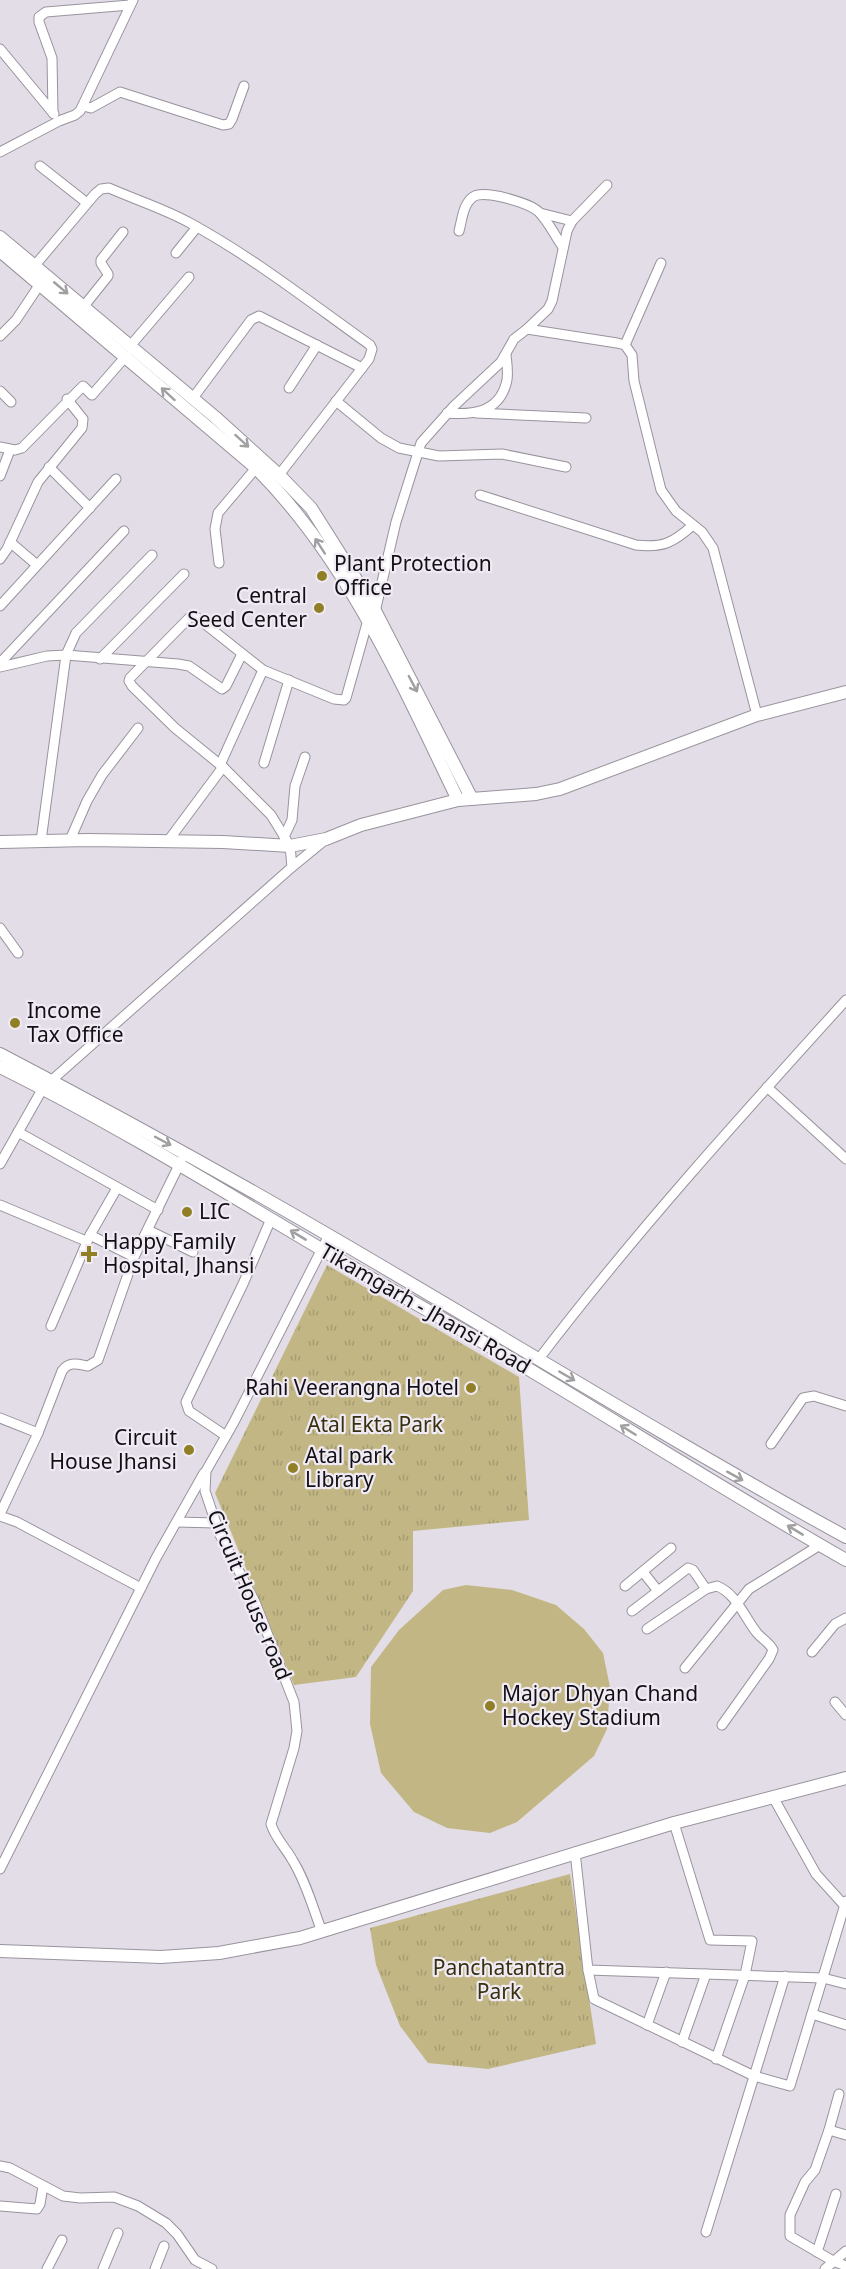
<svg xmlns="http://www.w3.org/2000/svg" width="846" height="2269" font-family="'Noto Sans',sans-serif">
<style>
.grass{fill:url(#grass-tufts)}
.pitch{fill:#c2b784}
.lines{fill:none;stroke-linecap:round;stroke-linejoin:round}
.minor-casing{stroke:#99939d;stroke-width:11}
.tertiary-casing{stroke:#99939d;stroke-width:14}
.minor{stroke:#fff;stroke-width:9}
.tertiary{stroke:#fff;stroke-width:12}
.oneway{stroke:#a09fa1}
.poi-dot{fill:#907f25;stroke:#f0eaf5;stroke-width:2}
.labels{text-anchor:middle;stroke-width:4.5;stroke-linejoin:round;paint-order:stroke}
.poi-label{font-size:21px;fill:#121014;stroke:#f0eaf5;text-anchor:start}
.street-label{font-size:21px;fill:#121014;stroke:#f0eaf5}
.park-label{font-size:21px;fill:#37300d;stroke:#f0eaf5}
</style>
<defs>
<pattern id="grass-tufts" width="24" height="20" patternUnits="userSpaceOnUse" patternTransform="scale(1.5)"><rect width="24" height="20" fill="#c2b784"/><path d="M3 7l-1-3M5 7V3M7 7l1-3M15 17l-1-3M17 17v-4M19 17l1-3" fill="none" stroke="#a69c71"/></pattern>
</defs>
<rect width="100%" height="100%" fill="#e3dde8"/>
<g class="grass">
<path d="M327,1265L519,1377L529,1520L413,1531V1591L356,1677L294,1685L215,1493Z"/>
<path d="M570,1874L596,2044L488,2069L428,2063L400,2026L376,1965L370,1928Z"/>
</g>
<path class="pitch" d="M466,1585L512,1590L556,1605L584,1629L603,1653L610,1687L607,1729L594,1756L517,1822L490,1833L447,1828L414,1812L381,1773L370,1724L371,1667L399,1630L443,1590Z"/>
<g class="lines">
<g class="minor-casing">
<g id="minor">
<path d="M0,49L54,114"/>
<path d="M83,106L91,108L120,92L223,125L229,124L232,119L244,86"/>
<path d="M53,113L52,58L39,22V17L46,12L130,5"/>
<path d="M0,152L59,121L75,115L80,111L133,0"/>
<path d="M40,166L87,203"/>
<path d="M540,213L572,221"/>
<path d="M459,231C462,220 463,204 473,197C484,189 529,203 539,212C548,221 555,236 563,247"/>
<path d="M176,253L197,227"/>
<path d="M31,270L95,194L101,189L109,188C136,200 165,209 190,223C254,258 311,303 370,345L372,349L369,359L279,475"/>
<path d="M84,306L108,276V274L101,263V260L123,232"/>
<path d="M527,329L548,309L552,301L567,231L572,221L607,185"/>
<path d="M0,336L16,320L40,284"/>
<path d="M131,345L189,277"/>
<path d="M625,345L661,263"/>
<path d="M289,388L317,345"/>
<path d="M0,391L11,402"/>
<path d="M193,398L251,320L259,316L362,368"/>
<path d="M336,401L381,438L399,448L439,456L502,454L566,467"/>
<path d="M447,413C472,415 498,413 506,384C509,376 507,364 506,355"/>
<path d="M476,413L586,418"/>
<path d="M0,447L15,450L22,448L83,386L92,395L126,356"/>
<path d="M49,467L90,508"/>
<path d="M0,476L10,450"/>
<path d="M480,495L636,545C663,548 673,543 693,525"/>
<path d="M10,542L37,565"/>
<path d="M0,559L7,549L38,482L82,428L83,419L67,399"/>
<path d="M219,563L215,529L218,513L256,468"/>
<path d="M0,606L116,479"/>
<path d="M100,659L184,574"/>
<path d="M0,663L124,531"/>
<path d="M0,667L47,656L66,655L178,664L189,666L222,689L226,686L242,654"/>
<path d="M264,763L289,680"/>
<path d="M220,765L263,670"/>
<path d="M284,837L292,820L295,786L305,757"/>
<path d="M70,840L87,801L102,775L138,728"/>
<path d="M41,841L66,655L76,633L152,555"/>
<path d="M168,841L223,767L175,728L132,686L129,681L130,678L189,618L195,616L263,670L334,699L344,700L346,698L368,620L375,612L396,522L421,443L454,406L501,362L514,339L527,329L617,343L625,345L632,355L634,381L661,490L676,511L702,532L713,548L757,715"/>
<path d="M292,867L325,840"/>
<path d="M0,928L18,953"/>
<path d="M767,1087L846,1159"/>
<path d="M18,1132L158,1210"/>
<path d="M0,1164L43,1088L292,867L290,846L271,815L223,767"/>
<path d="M0,1205L86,1241"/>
<path d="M148,1230L193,1252"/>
<path d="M90,1235L117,1188"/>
<path d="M51,1326L90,1235L134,1257"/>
<path d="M538,1360C634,1234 740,1117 846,1000"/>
<path d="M0,1418L38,1433"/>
<path d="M226,1436L189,1411L186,1402L243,1284L271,1219"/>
<path d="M771,1444L803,1398L814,1396L846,1406"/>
<path d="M0,1514L38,1433L62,1371C69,1361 77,1364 88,1366L98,1360L134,1257L181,1161"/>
<path d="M0,1516L17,1522L141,1588"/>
<path d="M177,1522L216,1523"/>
<path d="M643,1572L658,1591"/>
<path d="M625,1586L671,1548"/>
<path d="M632,1611L688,1568L693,1570L706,1589"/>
<path d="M647,1629L706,1589L717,1586C737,1594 744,1617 757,1633C762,1639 770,1643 773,1650L769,1659L722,1725"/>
<path d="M812,1652L835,1624L846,1618"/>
<path d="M685,1668L749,1589L820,1545"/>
<path d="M835,1702L846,1715"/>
<path d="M773,1797L816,1874L844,1905"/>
<path d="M674,1823L710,1940L752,1941L745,1975L716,2059"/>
<path d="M575,1852L588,1970L823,1978L846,1984"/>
<path d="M0,1869L156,1558L204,1473"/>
<path d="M322,1932C313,1908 306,1882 293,1861C286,1848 275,1838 271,1824L294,1748L297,1731L294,1702L255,1602L220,1535L205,1491L206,1471L234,1422L329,1235"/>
<path d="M588,1970L594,1999L754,2076L790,2086L846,1901"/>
<path d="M812,2014L846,2025"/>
<path d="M647,2025L666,1972"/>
<path d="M682,2042L706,1974"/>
<path d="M829,2130L839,2094"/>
<path d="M846,2135L829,2130L815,2170L805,2182L790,2215V2236L833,2261L846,2266"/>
<path d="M0,2166L10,2168L63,2196L80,2198L114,2197L138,2206L166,2223L177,2234L195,2260L212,2269"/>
<path d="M0,2206L37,2209L40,2204L43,2186"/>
<path d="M706,2232L785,1976"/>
<path d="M817,2252L836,2194"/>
<path d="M47,2269L62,2240"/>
<path d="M103,2269L118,2233"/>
<path d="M155,2269L164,2246"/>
<path d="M825,2269L846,2251"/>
</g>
</g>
<g class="tertiary-casing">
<g id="tertiary">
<path d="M0,237L215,417L279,475L311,508L371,603L472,799"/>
<path d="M0,251L256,468C348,560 402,684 458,800"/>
<path d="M0,842L88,840L223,842L290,846L326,839L361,825L458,800L536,794L560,789L757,715L846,692"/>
<path d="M0,1054C111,1112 222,1173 330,1236C502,1336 671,1441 846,1537"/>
<path d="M0,1067C111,1122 215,1186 321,1249C390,1290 461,1328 530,1370C635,1433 739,1499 846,1560"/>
<path d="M0,1951L161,1957L219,1953L300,1938L674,1823L846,1778"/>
</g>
</g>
<use href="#minor" class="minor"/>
<use href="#tertiary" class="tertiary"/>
</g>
<defs><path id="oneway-shaft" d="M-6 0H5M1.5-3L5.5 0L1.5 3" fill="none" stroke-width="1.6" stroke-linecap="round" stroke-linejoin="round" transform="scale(1.5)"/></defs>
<g class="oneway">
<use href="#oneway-shaft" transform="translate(61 288) rotate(40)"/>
<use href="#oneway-shaft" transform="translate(168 394) rotate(-138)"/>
<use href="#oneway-shaft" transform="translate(242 441) rotate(42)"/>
<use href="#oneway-shaft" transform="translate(320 546) rotate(-123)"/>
<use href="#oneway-shaft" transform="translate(413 684) rotate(62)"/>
<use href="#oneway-shaft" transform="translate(163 1141) rotate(28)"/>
<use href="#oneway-shaft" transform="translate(298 1235) rotate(-149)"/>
<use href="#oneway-shaft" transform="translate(567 1376) rotate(30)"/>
<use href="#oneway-shaft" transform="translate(628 1430) rotate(-148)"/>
<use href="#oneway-shaft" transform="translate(735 1476) rotate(29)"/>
<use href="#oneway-shaft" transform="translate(795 1530) rotate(-149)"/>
</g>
<g class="poi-dot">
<circle cx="322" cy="576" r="6"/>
<circle cx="319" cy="608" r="6"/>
<circle cx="15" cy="1023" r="6"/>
<circle cx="187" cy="1212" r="6"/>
<path d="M86 1245h6v6h6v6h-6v6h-6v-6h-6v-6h6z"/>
<circle cx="471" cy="1388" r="6"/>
<circle cx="189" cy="1450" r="6"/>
<circle cx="293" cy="1468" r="6"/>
<circle cx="490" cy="1706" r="6"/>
</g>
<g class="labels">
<g class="poi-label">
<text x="334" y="571">Plant Protection<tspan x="334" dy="24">Office</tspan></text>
<text x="307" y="603" text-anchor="end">Central<tspan x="307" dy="24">Seed Center</tspan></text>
<text x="27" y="1018">Income<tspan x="27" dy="24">Tax Office</tspan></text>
<text x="199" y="1219">LIC</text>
<text x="103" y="1249">Happy Family<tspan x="103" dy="24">Hospital, Jhansi</tspan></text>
<text x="459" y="1395" text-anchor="end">Rahi Veerangna Hotel</text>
<text x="177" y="1445" text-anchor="end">Circuit<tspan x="177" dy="24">House Jhansi</tspan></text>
<text x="305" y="1463">Atal park<tspan x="305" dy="24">Library</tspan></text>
<text x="502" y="1701">Major Dhyan Chand<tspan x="502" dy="24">Hockey Stadium</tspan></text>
</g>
<g class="street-label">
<text transform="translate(425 1309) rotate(30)" y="7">Tikamgarh - Jhansi Road</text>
<text transform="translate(249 1595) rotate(67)" y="7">Circuit House road</text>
</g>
<g class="park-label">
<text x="375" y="1432">Atal Ekta Park</text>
<text x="499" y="1975">Panchatantra<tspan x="499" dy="24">Park</tspan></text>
</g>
</g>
</svg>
